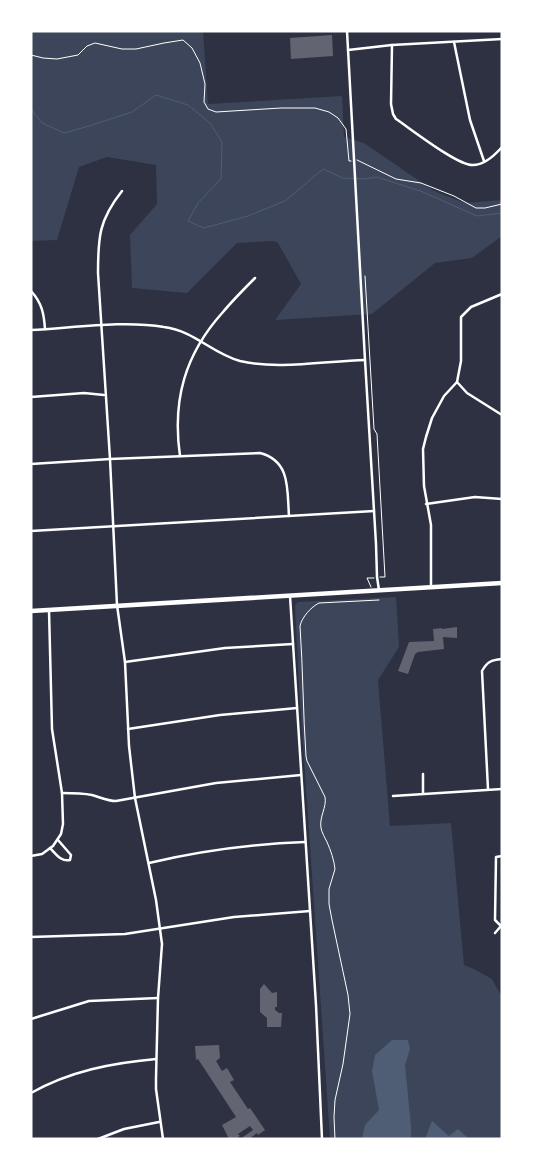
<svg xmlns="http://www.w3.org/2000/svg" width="533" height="1170" font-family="'Source Sans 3',sans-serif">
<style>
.green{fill:#3c4559}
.water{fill:#4f5d75}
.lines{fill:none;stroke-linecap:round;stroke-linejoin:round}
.stream{stroke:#4f5d75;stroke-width:1}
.building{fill:#626471}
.path{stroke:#fff;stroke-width:1}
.minor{stroke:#fff;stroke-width:2.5}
.primary{stroke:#fff;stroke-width:4.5}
</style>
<rect width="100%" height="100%" fill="#2d3142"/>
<g class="green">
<path d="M31,31H203L208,104L342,96L344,137L364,143L434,191L465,203L502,200V236L472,258L435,263L372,314L275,320L301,284L278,243L274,241L237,243L187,293L132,288L130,235L157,204L156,165L107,157L79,167L57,240L31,241Z"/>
<path d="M396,597L399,647L378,680L390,826L451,823L464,965L474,969L492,979L502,997V1139H330L299,685L295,607L296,604L298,602Z"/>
</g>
<g class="water">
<path d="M392,1040H408L410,1049L405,1065L411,1126V1139H362L365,1125L379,1110L372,1071L375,1055Z"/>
<path d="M432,1121L449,1136L458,1129L469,1139H425Z"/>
</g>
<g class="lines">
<path class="stream" d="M31,109L42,123L64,133L89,126L132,112L156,95L188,105L210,123L222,142L221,179L198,203L188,221L204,228L248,216L285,201L323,169L343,178L364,179L377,177L423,192L477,216L502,213"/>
</g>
<g class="building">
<path d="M332,35L333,56L291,59L290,38Z"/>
<path d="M457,627V638L443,637L444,649L418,652L415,654L408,674L398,671L409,642L434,641L433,629L442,628V629Z"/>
<path d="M264,984L272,993L277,992V1007H275V1010L279,1013H282L281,1027H267V1018L260,1012V989Z"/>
<path d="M219,1045L220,1058L216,1061L222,1071L227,1068L234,1080L230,1082L248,1109L250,1108L265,1130L258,1135L257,1133L249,1139H240L253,1130L250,1126L238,1134L240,1136L238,1137L239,1139H229L222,1125L236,1117L198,1059L196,1060L195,1046Z"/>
</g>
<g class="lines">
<g class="path">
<path d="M31,55L43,58L57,59L78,55L87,46L95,43L122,49H136L164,43L183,40L192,48L200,63L205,84L204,102L208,109L216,112L281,108H315L329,112L338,118L346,129L349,161H351"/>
<path d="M357,160L396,179L421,183L454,196L476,208H485L502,204"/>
<path d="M365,276L374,429L377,434L385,577H380"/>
<path d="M371,587L367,578H374"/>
<path d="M335,1139L334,1117L335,1100L343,1064L350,1014L348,995L332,920L329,904V889L335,869C334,860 331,851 327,842C325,838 322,833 321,828C319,817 327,807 325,797L307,761L306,756C303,713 303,669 300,626C302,617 311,607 319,603L379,600"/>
</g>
<g class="minor">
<path d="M347,31L365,360L376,544L377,577L379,590"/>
<path d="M454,42L470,120L484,161"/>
<path d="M392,45L391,104L393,114L396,119C411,129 458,166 473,165C484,165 495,155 502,147"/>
<path d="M348,50L392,45L502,39"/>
<path d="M122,191C99,220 98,237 98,273L110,459L117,605L125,662L129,746L135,798L156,900L162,944L158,998L156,1078V1089L163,1139"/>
<path d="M31,291C42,303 44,314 45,329"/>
<path d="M31,330C73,328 123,320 164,327C195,331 211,353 240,361C277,370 326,361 365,360"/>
<path d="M457,382L467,393L502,415"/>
<path d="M31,397L84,393L104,395"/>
<path d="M180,456C172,400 185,354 223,312C233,300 244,289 255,278"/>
<path d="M31,464L110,459L260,453C291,461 287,490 289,516"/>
<path d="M426,504L475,497L502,499"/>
<path d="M31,531L374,511"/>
<path d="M431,586V525L424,486L423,449L426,437L432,418L444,396L457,382L461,361V317L471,307L502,294"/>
<path d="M290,596L316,1005L322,1139"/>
<path d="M125,662L225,648L293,644"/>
<path d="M128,729L220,715L297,708"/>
<path d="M423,774V793"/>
<path d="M488,789L482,671C487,662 491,660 502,659"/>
<path d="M62,793C72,793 82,793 92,795C100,797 107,801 116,801L216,783L301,775"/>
<path d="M393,796L502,789"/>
<path d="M50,848C56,854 61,862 70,860L71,855L58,840"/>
<path d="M31,856L42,854L53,846L61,834L63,824L62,793L52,729L49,610"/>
<path d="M149,863C200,851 252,844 305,842"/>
<path d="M501,926L495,920L496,857L502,856"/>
<path d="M495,933L501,926"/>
<path d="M31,937L125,934L234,917L310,911"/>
<path d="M31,1019L89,1001L158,998"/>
<path d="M31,1093C70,1071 112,1063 156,1059"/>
<path d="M98,1139L124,1129L159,1122"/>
</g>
<path class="primary" d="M31,611L502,583"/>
</g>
<rect width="533" height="1170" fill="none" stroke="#ffffff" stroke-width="65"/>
</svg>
